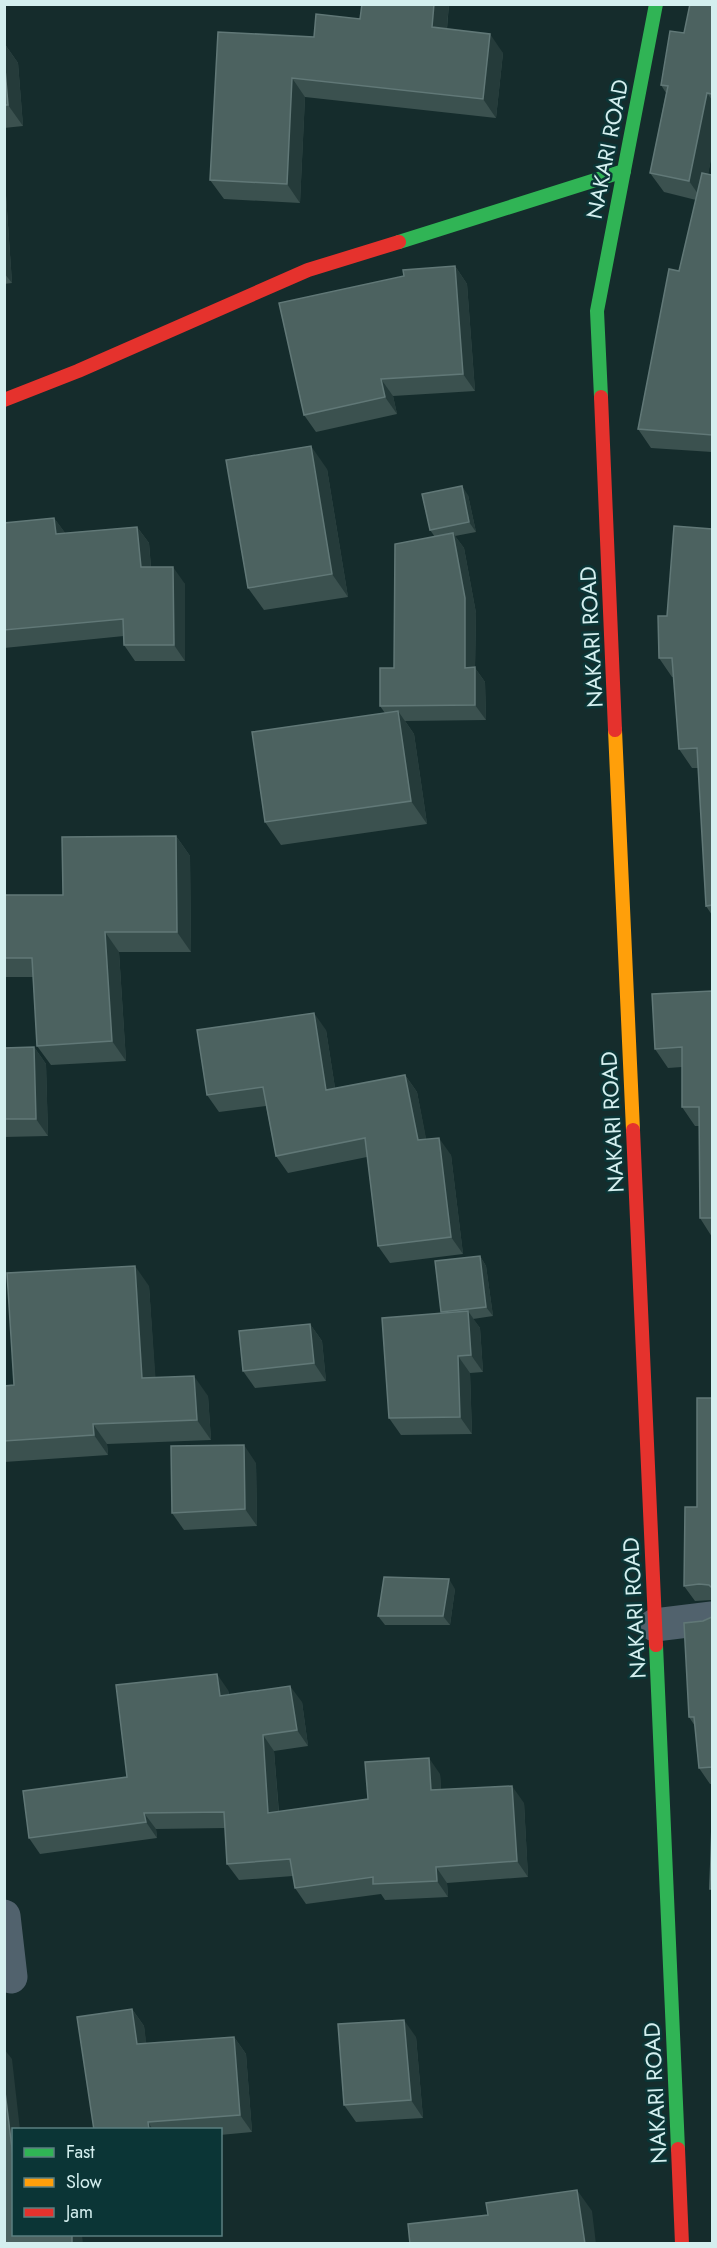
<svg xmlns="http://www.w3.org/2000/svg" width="717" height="2248" font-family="Jost,sans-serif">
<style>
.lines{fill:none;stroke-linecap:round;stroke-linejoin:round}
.street{stroke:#51626d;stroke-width:33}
.fast{stroke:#30b455;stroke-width:14}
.slow{stroke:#ff9f0a;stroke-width:14}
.jam{stroke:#e5322d;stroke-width:14}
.wall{fill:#3b514f}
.shaded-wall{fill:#253b3a}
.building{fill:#4c6260;stroke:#617877;stroke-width:1.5}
.labels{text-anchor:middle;stroke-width:5;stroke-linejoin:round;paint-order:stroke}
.street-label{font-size:22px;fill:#d4efef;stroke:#0b3536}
</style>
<rect width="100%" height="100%" fill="#152c2c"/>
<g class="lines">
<g class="street">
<path d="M655,1625L712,1618"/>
<path d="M4,1916L11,1977"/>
</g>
<g class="fast">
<path d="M399,242L624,171"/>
<path d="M601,397L597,311L656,4"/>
<path d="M656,1645L678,2149"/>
</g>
<path class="slow" d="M615,730L633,1130"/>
<g class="jam">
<path d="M601,397L615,730"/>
<path d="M4,400L78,371L308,270L399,242"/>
<path d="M633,1130L656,1645"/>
<path d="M678,2149L682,2244"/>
</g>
</g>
<g class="wall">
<path d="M362,4H449L447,29L503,53L496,118L305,97L300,203L224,199L210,180L314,37L360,19Z"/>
<path d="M712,4V154L708,174L712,175V452L651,448L638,429L679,271L696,200L664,192L650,173L666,93L661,85L684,33Z"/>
<path d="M4,43L18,63L23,126L4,128Z"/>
<path d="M4,166L12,283L4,284Z"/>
<path d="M455,266L467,284L475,391L393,396L397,414L316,432L304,415L404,276Z"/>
<path d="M327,469L348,597L264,610L248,588Z"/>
<path d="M468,495L476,532L455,536L464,548L476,613L475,668L485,682L486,720L405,721L414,734L427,824L281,845L265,822L385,713L380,706L394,668L435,537L430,530Z"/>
<path d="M54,518L65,533L137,527L149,543L151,567L185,584V661H135L124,645V636L4,648V523Z"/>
<path d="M712,529V915L706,906L699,768H692L679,749L674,677H672L659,658L667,616Z"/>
<path d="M176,836L190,856L191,952H119L126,1061L51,1065L37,1046L33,977H4V895H63Z"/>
<path d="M712,991V1237L700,1218L699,1126H695L682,1107V1067L668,1068L655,1049Z"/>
<path d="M326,1030L335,1088L405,1075L417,1092L426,1140L451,1155L463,1254L390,1263L378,1246L367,1157L288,1173L276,1156L266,1106L219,1112L207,1095Z"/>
<path d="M34,1047L46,1064L48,1136L4,1137V1048Z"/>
<path d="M480,1256L486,1266L493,1316L473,1319L480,1328L483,1372L470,1373L472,1434L401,1435L389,1418L441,1313Z"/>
<path d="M149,1286L155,1377L208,1396L211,1440L107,1444L108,1455L4,1462V1386L14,1385Z"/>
<path d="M310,1324L322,1341L326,1381L255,1388L243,1371Z"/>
<path d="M712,1398V1600L695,1601L684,1586L697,1507Z"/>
<path d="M256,1463L257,1526L184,1530L172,1513Z"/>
<path d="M455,1589L450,1625H385L378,1616Z"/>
<path d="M712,1617V1784H710L699,1768L695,1726L689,1717L703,1621Z"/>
<path d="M228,1690L229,1695L302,1702L308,1746L274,1751L279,1812L368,1799L440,1774L441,1790L524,1803L528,1877L447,1883L448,1897L385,1900L381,1894L306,1904L295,1888L293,1876L239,1880L227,1864L225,1828L156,1829L157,1838L40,1854L29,1838L127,1777Z"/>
<path d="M132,2009L144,2026L146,2044L234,2037L246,2054L252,2132L220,2135V2130H94Z"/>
<path d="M416,2037L423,2118L356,2122L344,2105Z"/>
</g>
<g class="shaded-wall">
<path d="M434,4H449L445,46L432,27Z"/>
<path d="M490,34L503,53L496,118L483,99Z"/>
<path d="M4,43L18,63L23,126L8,105L4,57Z"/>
<path d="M292,78L305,97L300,203L287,184Z"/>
<path d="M707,93L712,100V154L703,201L689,181Z"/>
<path d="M4,166L12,283L4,273Z"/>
<path d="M455,266L467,284L475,391L463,374Z"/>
<path d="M381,379L393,396L397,414L385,397Z"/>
<path d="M311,446L327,469L348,597L332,574Z"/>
<path d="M462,486L468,495L476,532L469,522Z"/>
<path d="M54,518L66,534H56Z"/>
<path d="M137,527L149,543L152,584L141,567Z"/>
<path d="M453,533L464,548L476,613L475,668L485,682L486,720L475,705L465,668Z"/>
<path d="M173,567L185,584V661L174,645Z"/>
<path d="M398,711L414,734L427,824L411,801Z"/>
<path d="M176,836L190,856L191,952L177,932Z"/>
<path d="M105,932L119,952L126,1061L112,1041Z"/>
<path d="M314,1013L326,1030L338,1107L326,1090Z"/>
<path d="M34,1047L46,1064L48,1136L36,1119Z"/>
<path d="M405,1075L417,1092L430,1158L418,1140Z"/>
<path d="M439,1138L451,1155L463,1254L451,1237Z"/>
<path d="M480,1256L486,1266L493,1316L486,1307Z"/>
<path d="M135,1266L149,1286L157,1398L142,1378Z"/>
<path d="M468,1311L480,1328L483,1372L471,1355Z"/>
<path d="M310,1324L322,1341L326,1381L314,1363Z"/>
<path d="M458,1356L470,1373L472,1434L460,1417Z"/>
<path d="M194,1376L208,1396L211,1440L197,1420Z"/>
<path d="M93,1424L107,1444L108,1455L94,1435Z"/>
<path d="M244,1445L256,1463L257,1526L245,1509Z"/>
<path d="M449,1579L455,1589L450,1625L443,1616Z"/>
<path d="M217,1674L228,1690L231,1712L220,1696Z"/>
<path d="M290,1686L302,1702L308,1746L297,1730Z"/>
<path d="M263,1735L274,1751L280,1829L268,1813Z"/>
<path d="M429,1758L440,1774L442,1806L431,1790Z"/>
<path d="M512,1786L524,1803L528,1877L517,1861Z"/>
<path d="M144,1813L156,1829L157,1838L146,1822Z"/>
<path d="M436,1867L447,1883L448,1897L437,1881Z"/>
<path d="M132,2009L144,2026L149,2062L137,2044Z"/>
<path d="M404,2020L416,2037L423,2118L411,2100Z"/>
<path d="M234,2037L246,2054L252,2132L240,2115Z"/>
<path d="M4,2049L12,2059L20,2130H14V2164L4,2084Z"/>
<path d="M148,2122L153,2130H149Z"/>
<path d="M577,2190L592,2211L596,2244H585Z"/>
<path d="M72,2235H82L83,2244H72Z"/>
</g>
<g class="building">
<path d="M362,4H434L432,27L490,34L483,99L292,78L287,184L210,180L218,32L314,37L316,14L360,19Z"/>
<path d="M690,4H712V94L707,93L689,181L650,173L668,86L661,85L670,31L684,33Z"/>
<path d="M4,57L8,105H4Z"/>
<path d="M702,173L712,175V435L638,429L669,269L679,271Z"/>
<path d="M455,266L463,374L381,379L385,397L304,415L279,303L404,276L403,270Z"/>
<path d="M311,446L332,574L248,588L226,460Z"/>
<path d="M462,486L469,522L430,530L422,494Z"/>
<path d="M54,518L56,534L137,527L141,567H173L174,645H124L123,619L4,630V523Z"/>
<path d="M674,526L712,529V905L706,906L697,748L679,749L672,658H659L658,616H667Z"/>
<path d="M453,533L465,598V668L475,667V705L380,706V668H394L395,544Z"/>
<path d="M398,711L411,801L265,822L252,732Z"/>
<path d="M176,836L177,932H105L112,1041L37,1046L32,958H4V895H63L62,837Z"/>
<path d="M712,991V1218H700L699,1107H682V1047L655,1049L652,994Z"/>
<path d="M314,1013L326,1090L405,1075L418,1140L439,1138L451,1237L378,1246L365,1138L276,1156L263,1087L207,1095L197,1030Z"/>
<path d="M34,1047L36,1119H4V1048Z"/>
<path d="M480,1256L486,1307L441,1312L435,1261Z"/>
<path d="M135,1266L142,1378L194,1376L197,1420L93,1424L94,1435L4,1441V1386L14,1385L7,1273Z"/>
<path d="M468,1311L471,1355L458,1356L460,1417L389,1418L382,1318Z"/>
<path d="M310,1324L314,1363L243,1371L239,1331Z"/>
<path d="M697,1398H712V1588L709,1585L699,1584L684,1586L685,1507H697Z"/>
<path d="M244,1445L245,1509L172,1513L171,1446Z"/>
<path d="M384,1577L449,1579L443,1616H378Z"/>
<path d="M712,1617V1767L699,1768L694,1717H689L684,1623L703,1621Z"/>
<path d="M217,1674L220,1696L290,1686L297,1730L263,1735L268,1813L368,1799L365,1762L429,1758L431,1790L512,1786L517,1861L436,1867L437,1881L373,1884V1877L295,1888L290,1859L227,1864L224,1812L144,1813L146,1822L29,1838L23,1791L127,1777L116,1685Z"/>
<path d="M712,1823V1889H710Z"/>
<path d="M132,2009L137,2044L234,2037L240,2115L148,2122L149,2130H94L77,2017Z"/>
<path d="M404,2020L411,2100L344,2105L338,2024Z"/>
<path d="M4,2084L14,2164V2235H72V2244H4Z"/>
<path d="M577,2190L585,2244H410L408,2224L488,2215L486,2203Z"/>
</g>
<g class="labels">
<g class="street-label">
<text transform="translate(607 149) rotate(-79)" y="8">NAKARI ROAD</text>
<text transform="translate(591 637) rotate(-93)" y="8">NAKARI ROAD</text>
<text transform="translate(612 1122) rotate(-93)" y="8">NAKARI ROAD</text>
<text transform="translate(634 1608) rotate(-93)" y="8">NAKARI ROAD</text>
<text transform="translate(655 2093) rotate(-93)" y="8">NAKARI ROAD</text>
</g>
</g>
<rect width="717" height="2248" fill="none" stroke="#d4efef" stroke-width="12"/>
<rect x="12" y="2128" width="210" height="108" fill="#0b3536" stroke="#5b7f80" stroke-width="1.5"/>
<rect x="24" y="2148" width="30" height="9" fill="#30b455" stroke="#5b7f80" stroke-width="1.5"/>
<text x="66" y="2158" font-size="18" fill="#d4efef">Fast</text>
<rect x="24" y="2178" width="30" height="9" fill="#ff9f0a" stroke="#5b7f80" stroke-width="1.5"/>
<text x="66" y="2188" font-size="18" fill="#d4efef">Slow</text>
<rect x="24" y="2208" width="30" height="9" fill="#e5322d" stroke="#5b7f80" stroke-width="1.5"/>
<text x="66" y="2218" font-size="18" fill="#d4efef">Jam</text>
</svg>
